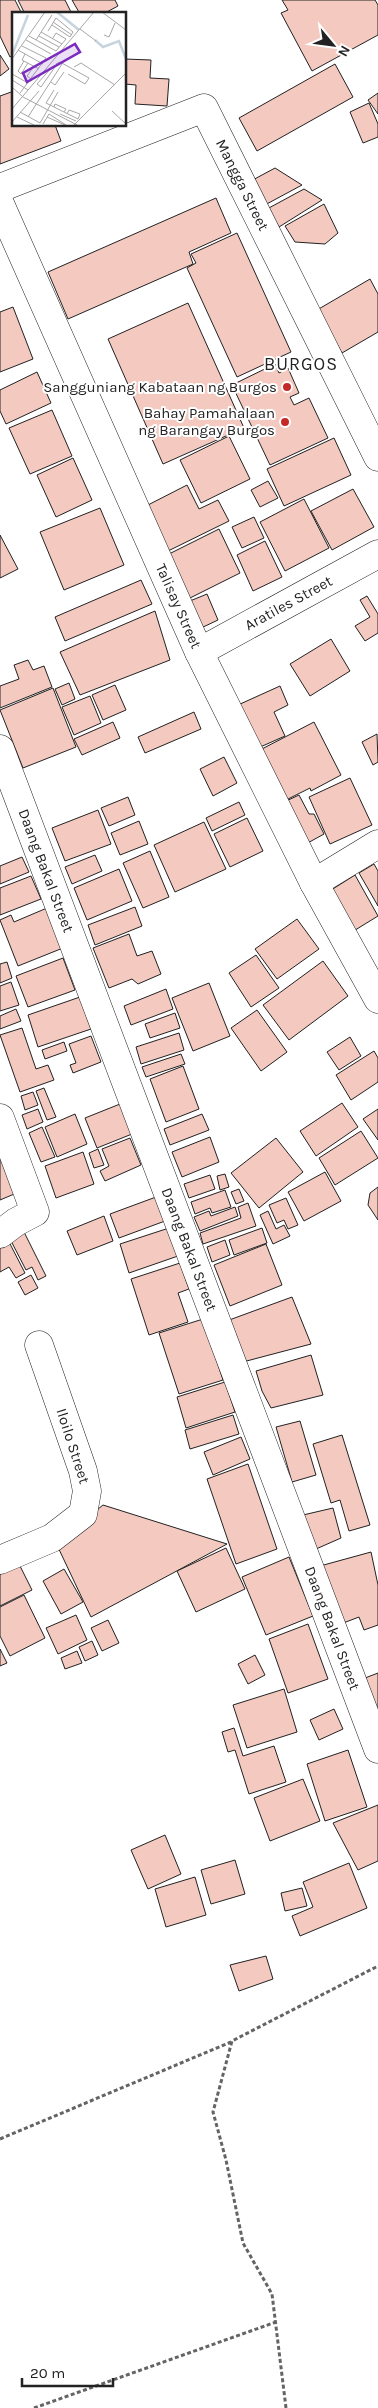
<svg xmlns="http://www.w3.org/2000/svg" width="378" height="2408" font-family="Karla,sans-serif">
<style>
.building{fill:#f3c9c0;stroke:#222}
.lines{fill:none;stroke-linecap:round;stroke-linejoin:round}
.street-casing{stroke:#222;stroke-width:29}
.secondary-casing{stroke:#222;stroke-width:29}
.path{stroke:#646464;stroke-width:3;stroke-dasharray:4 2.5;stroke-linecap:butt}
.street{stroke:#fff;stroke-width:28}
.secondary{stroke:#fff;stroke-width:28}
.poi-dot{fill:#c62828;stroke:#fff;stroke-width:2}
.labels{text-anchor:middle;stroke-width:4;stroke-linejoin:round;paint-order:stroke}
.street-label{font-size:15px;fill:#222;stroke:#fff}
.poi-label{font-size:15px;fill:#222;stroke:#fff;text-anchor:end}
.quarter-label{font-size:18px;letter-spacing:1px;fill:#222;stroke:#fff}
.inset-river{fill:none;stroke:#c7d3dd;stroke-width:2.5}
.inset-road{fill:none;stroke:#a7a7a7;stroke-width:1}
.view{fill:#7b2cbf;fill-opacity:0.15;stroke:#7b2cbf;stroke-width:2.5}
.inset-edge{fill:none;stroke:#222;stroke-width:2.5}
</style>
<rect width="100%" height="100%" fill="#fff"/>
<g class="building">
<path d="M0,0H15L22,14H14V55L10,57L0,36Z"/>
<path d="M18,0H65L72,14H25Z"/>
<path d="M72,0H115L118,6L103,14H80Z"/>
<path d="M282,0H375L378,5V35L312,71L281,13L288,10Z"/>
<path d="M0,55L9,69L0,76Z"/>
<path d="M125,59L151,60L150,78L169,79L167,106L135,104L136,85L125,84Z"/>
<path d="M335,64L353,97L257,151L239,118Z"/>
<path d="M14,91V125H55L61,141L0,164V96Z"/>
<path d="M378,93V114L368,100Z"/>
<path d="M369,103L378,124V137L363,143L350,112Z"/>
<path d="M275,168L302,185L263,206L249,182Z"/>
<path d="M304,189L322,200L279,227L267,209Z"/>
<path d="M216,198L231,233L189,252L193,264L68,319L48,272Z"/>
<path d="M324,204L338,233L325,244L295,242L285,226Z"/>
<path d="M237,233L291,352L237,377L187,268L196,263L191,254Z"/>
<path d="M370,279L378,294V332L342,353L317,310Z"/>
<path d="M188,303L244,428L163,464L108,339Z"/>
<path d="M13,307L33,359L0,372V312Z"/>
<path d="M275,364L279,373L288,368L299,393L290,397L294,405L309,398L328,438L270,465L232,385Z"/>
<path d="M37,372L51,403L6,424L0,411V390Z"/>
<path d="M52,410L72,456L30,474L9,428Z"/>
<path d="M229,436L250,479L201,503L180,460Z"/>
<path d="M334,438L351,475L284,506L267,469Z"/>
<path d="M73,458L92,500L56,517L37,475Z"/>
<path d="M268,481L278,498L260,507L251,490Z"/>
<path d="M187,485L199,509L218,500L229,521L168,551L146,506Z"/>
<path d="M353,489L374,527L332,550L311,511Z"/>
<path d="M304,499L329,548L285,571L260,522Z"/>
<path d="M100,508L124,565L64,590L40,532Z"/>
<path d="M254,517L264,538L242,548L232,527Z"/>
<path d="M219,529L240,573L186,600L165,556Z"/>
<path d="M0,535L18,569L0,578Z"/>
<path d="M265,541L282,577L253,591L237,555Z"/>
<path d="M141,580L152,604L65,641L55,617Z"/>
<path d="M207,594L218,620L201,628L190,601Z"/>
<path d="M367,596L378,614V633L365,641L355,626L370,617L360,600Z"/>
<path d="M155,611L170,660L80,695L60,652Z"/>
<path d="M331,639L350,671L310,696L290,664Z"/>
<path d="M28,660L33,670L44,666L52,687L0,708V686L19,679L14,665Z"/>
<path d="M69,683L75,699L62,705L55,689Z"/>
<path d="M115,685L126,710L103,720L92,695Z"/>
<path d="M280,686L288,705L274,712L285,736L258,748L238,705Z"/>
<path d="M53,688L76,747L23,768L0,710Z"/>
<path d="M90,696L101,723L74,735L62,707Z"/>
<path d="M194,712L201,729L145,753L138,737Z"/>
<path d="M113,722L120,738L82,755L74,739Z"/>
<path d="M314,722L341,775L311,791L310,788L284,801L258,751Z"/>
<path d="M377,734L378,762L373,765L362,742Z"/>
<path d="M224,757L237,783L213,796L200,769Z"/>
<path d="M350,778L372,825L330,844L309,797Z"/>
<path d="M299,795L309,814H314L324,834L304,845L282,803Z"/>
<path d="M128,797L135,815L109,826L101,808Z"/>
<path d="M239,802L245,815L212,831L206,818Z"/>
<path d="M98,810L111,844L65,861L52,828Z"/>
<path d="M247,818L263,851L230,867L214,834Z"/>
<path d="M139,821L148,844L120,855L111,833Z"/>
<path d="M204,822L226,869L175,892L154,845Z"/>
<path d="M150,851L169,897L143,908L123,863Z"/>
<path d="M95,855L102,871L72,884L65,867Z"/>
<path d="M22,857L29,872L0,884V866Z"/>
<path d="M374,864L378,871V906L359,873Z"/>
<path d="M119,869L132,901L87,920L74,888Z"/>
<path d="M355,875L378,916L352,932L328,892Z"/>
<path d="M31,876L41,899L0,915V888Z"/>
<path d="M135,907L142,926L95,945L88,925Z"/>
<path d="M47,908L63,948L18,966L0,920L11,915L14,922Z"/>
<path d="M297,919L319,949L277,979L255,949Z"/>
<path d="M129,934L137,956L152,951L161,974L138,984L132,979L109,988L93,948Z"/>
<path d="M256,955L279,988L251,1007L229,973Z"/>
<path d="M63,958L75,990L28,1007L16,976Z"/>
<path d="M323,961L348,996L289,1040L263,1005Z"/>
<path d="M7,962L12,978L0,983V964Z"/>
<path d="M11,982L19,1005L0,1011V986Z"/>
<path d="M209,983L230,1036L193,1051L172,998Z"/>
<path d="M166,989L173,1009L131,1025L124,1006Z"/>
<path d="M80,997L91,1029L38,1047L28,1015Z"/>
<path d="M16,1009L21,1021L0,1029V1016Z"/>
<path d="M257,1010L287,1052L261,1071L231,1028Z"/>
<path d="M175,1013L180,1028L150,1038L145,1024Z"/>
<path d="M22,1028L36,1069L48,1065L54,1080L20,1092L0,1035Z"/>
<path d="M179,1033L184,1050L141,1064L136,1047Z"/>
<path d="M91,1036L101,1062L73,1073L70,1065L76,1063L69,1044Z"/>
<path d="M350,1037L361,1056L339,1070L327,1052Z"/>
<path d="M64,1042L67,1051L45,1059L42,1050Z"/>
<path d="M374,1051L378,1058V1082L351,1100L336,1075Z"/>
<path d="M181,1054L185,1064L146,1077L142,1067Z"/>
<path d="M183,1066L199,1109L166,1122L150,1079Z"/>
<path d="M44,1088L56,1117L47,1120L36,1091Z"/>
<path d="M33,1092L38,1105L25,1110L21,1096Z"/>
<path d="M342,1103L358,1127L316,1156L300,1131Z"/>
<path d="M120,1104L132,1134L97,1148L85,1118Z"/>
<path d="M38,1109L43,1122L27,1129L22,1115Z"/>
<path d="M378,1109V1140L363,1119Z"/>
<path d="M75,1114L87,1144L57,1157L45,1127Z"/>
<path d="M202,1114L209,1130L170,1145L164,1129Z"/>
<path d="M42,1127L55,1157L41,1162L29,1133Z"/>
<path d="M361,1131L378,1158L335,1185L319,1158Z"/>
<path d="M210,1137L219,1162L182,1177L172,1152Z"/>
<path d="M130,1138L141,1165L105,1181L100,1171L109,1166L102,1149Z"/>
<path d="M276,1138L303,1172L259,1208L231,1173Z"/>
<path d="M98,1149L104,1165L94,1168L89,1153Z"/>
<path d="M0,1151L19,1192L0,1200Z"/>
<path d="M83,1152L94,1184L56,1198L45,1166Z"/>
<path d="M325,1172L341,1201L304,1221L288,1192Z"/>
<path d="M225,1174L229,1187L220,1190L217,1176Z"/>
<path d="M210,1175L215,1189L189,1198L184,1184Z"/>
<path d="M378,1187V1220L368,1205L370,1193Z"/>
<path d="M239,1189L244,1201L236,1204L231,1192Z"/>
<path d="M225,1190L231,1207L212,1213L210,1208L195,1214L191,1202Z"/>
<path d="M156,1197L165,1221L119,1238L110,1214Z"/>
<path d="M286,1198L298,1225L288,1229L284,1220L277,1223L269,1205Z"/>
<path d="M248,1203L256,1226L203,1244L200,1233L241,1218L238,1207Z"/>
<path d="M235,1207L238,1216L200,1231L194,1217L209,1211L211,1216Z"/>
<path d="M268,1211L276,1229L284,1225L290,1236L273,1244L260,1215Z"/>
<path d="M104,1216L113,1241L77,1255L67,1231Z"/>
<path d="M169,1228L178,1256L129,1273L120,1244Z"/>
<path d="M262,1228L267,1243L234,1255L229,1240Z"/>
<path d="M24,1232L46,1276L38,1280L32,1267L26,1270L10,1239Z"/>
<path d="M8,1240L25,1273L16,1278L9,1267L0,1272V1244Z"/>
<path d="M225,1240L230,1255L212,1262L207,1247Z"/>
<path d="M266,1244L282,1285L230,1306L214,1265Z"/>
<path d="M180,1263L189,1289L178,1293L188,1322L149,1335L131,1279Z"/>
<path d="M31,1275L38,1288L25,1295L18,1282Z"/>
<path d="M292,1297L311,1344L239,1363L221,1323Z"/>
<path d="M203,1319L223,1380L179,1394L159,1333Z"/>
<path d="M311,1355L323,1395L271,1408L262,1391L256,1371Z"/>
<path d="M225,1382L235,1412L186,1428L177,1397Z"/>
<path d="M233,1415L239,1434L190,1449L185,1430Z"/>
<path d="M300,1421L316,1475L292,1482L276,1427Z"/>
<path d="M342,1435L370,1525L349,1531L340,1500L331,1503L313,1444Z"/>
<path d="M241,1437L250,1459L213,1475L204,1452Z"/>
<path d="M248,1464L277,1549L236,1564L207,1479Z"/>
<path d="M103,1505L227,1544L91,1617L56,1543Z"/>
<path d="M333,1508L341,1538L316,1549L303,1515Z"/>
<path d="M226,1548L245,1589L196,1612L177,1571Z"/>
<path d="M371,1552L378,1585V1625L364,1630L359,1617L338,1625L320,1566Z"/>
<path d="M289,1557L313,1616L266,1635L242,1577Z"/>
<path d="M19,1564L32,1590L0,1606V1574Z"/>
<path d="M64,1569L83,1602L61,1614L43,1581Z"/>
<path d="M24,1595L45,1638L10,1656L0,1636V1607Z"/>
<path d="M76,1615L87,1640L58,1654L46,1628Z"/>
<path d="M108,1620L119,1643L102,1651L91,1628Z"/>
<path d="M308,1624L328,1679L288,1693L269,1639Z"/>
<path d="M92,1641L98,1655L85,1661L79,1647Z"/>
<path d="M0,1649L7,1663L0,1666Z"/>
<path d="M77,1651L82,1663L65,1669L61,1658Z"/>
<path d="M255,1655L265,1675L248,1684L238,1664Z"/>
<path d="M378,1673V1711L365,1678Z"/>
<path d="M284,1689L297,1732L247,1748L233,1705Z"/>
<path d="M334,1709L343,1729L319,1740L310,1720Z"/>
<path d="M234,1728L243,1756L274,1746L286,1782L249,1794L235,1750L228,1752L222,1732Z"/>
<path d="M348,1750L367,1807L325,1821L307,1764Z"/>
<path d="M303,1779L320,1821L270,1841L254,1798Z"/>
<path d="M378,1805V1861L358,1870L333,1823Z"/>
<path d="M165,1835L181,1874L148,1889L131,1850Z"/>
<path d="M235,1860L245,1894L211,1904L201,1870Z"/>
<path d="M349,1863L367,1908L300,1936L292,1916L313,1907L303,1882Z"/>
<path d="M195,1877L206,1915L166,1927L155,1889Z"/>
<path d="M302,1888L307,1906L285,1911L281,1893Z"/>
<path d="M266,1956L273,1979L239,1991L230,1965Z"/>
</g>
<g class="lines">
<g class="street-casing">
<g id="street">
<path id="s1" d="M0,188L204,108L378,457"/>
<path id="s2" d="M0,204L199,652L314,883L378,999"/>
<path id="s3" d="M199,652L378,554"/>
<path d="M314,883L378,844"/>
<path d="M0,1118L35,1212L16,1222L0,1234"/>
<path d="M0,1560L52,1538L83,1514L87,1491L83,1471L39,1345"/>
</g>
</g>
<g class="secondary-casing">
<g id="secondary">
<path id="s4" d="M0,749L378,1749"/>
</g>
</g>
<g class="path">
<path d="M0,2139L231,2042"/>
<path d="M34,2408L276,2322"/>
<path d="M286,2408L272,2294L243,2243L226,2160L213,2112L232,2041L378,1966"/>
</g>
<use href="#street" class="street"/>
<use href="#secondary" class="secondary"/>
</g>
<g class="poi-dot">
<circle cx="287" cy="387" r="5"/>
<circle cx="285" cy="422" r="5"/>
</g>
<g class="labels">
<g class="street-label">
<text dy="5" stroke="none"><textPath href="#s1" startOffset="305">Mangga Street</textPath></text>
<text dy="5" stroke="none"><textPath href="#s3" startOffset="102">Aratiles Street</textPath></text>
<text dy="5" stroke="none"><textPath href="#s2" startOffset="440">Talisay Street</textPath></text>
<text dy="5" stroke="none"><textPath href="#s4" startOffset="130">Daang Bakal Street</textPath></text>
<text dy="5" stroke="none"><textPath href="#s4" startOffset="535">Daang Bakal Street</textPath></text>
<text transform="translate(73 1446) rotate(72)" y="5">Iloilo Street</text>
<text dy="5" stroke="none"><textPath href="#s4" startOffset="940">Daang Bakal Street</textPath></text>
</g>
<g class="poi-label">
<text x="277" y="392">Sangguniang Kabataan ng Burgos</text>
<text x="275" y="418">Bahay Pamahalaan<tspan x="275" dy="17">ng Barangay Burgos</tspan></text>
</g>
<g class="quarter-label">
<text x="301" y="370">BURGOS</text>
</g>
</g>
<g transform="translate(12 12)">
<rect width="114" height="114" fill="#fff"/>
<path class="inset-river" d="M45,0L67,18M83,28L91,35L107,29L114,47M0,43L16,3"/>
<path class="inset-road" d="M90,0L114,18M41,10L60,23M68,17L84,29M36,19L44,6L61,20L58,25L40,13M29,20L50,32M92,23L97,25L103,11M17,24L44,39L54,27L44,21L41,26M27,24L47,35M14,28L39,42M24,28L40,3M6,38L31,52M13,42L10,48L27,57M0,47L33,0M12,49L6,59L9,62L16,51M44,52L48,50L77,66L73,72L56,62M41,54L43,55L29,75L25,72ZM62,55L69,51L103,73M0,62L16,71M19,67L15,64L22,54M0,68L16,78M39,70L43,73L52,60M0,75L11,85L65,113M42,78L34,91L66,107M8,81L34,46L10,34M42,95L43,92L54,97L52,100M0,97L82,0M100,99L114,112M8,100L28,111L46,80M48,102L64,109M55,102L57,98L68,102L66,107M5,105L22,113M16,105L50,52M35,105L53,113M0,110L27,79M31,112L37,102L54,113M62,113L114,61"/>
<path class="view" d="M63,32L68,40L15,70L11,61Z"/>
<rect width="114" height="114" class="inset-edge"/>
</g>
<g transform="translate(333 45) rotate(119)" stroke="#ffffff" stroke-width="4" paint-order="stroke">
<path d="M0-4L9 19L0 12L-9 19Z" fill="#222222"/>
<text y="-8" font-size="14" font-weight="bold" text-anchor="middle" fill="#222222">N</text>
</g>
<path d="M22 2378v8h91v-8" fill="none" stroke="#222222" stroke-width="2.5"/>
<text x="30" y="2378" font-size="15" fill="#222222" stroke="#ffffff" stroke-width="4" paint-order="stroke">20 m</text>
</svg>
